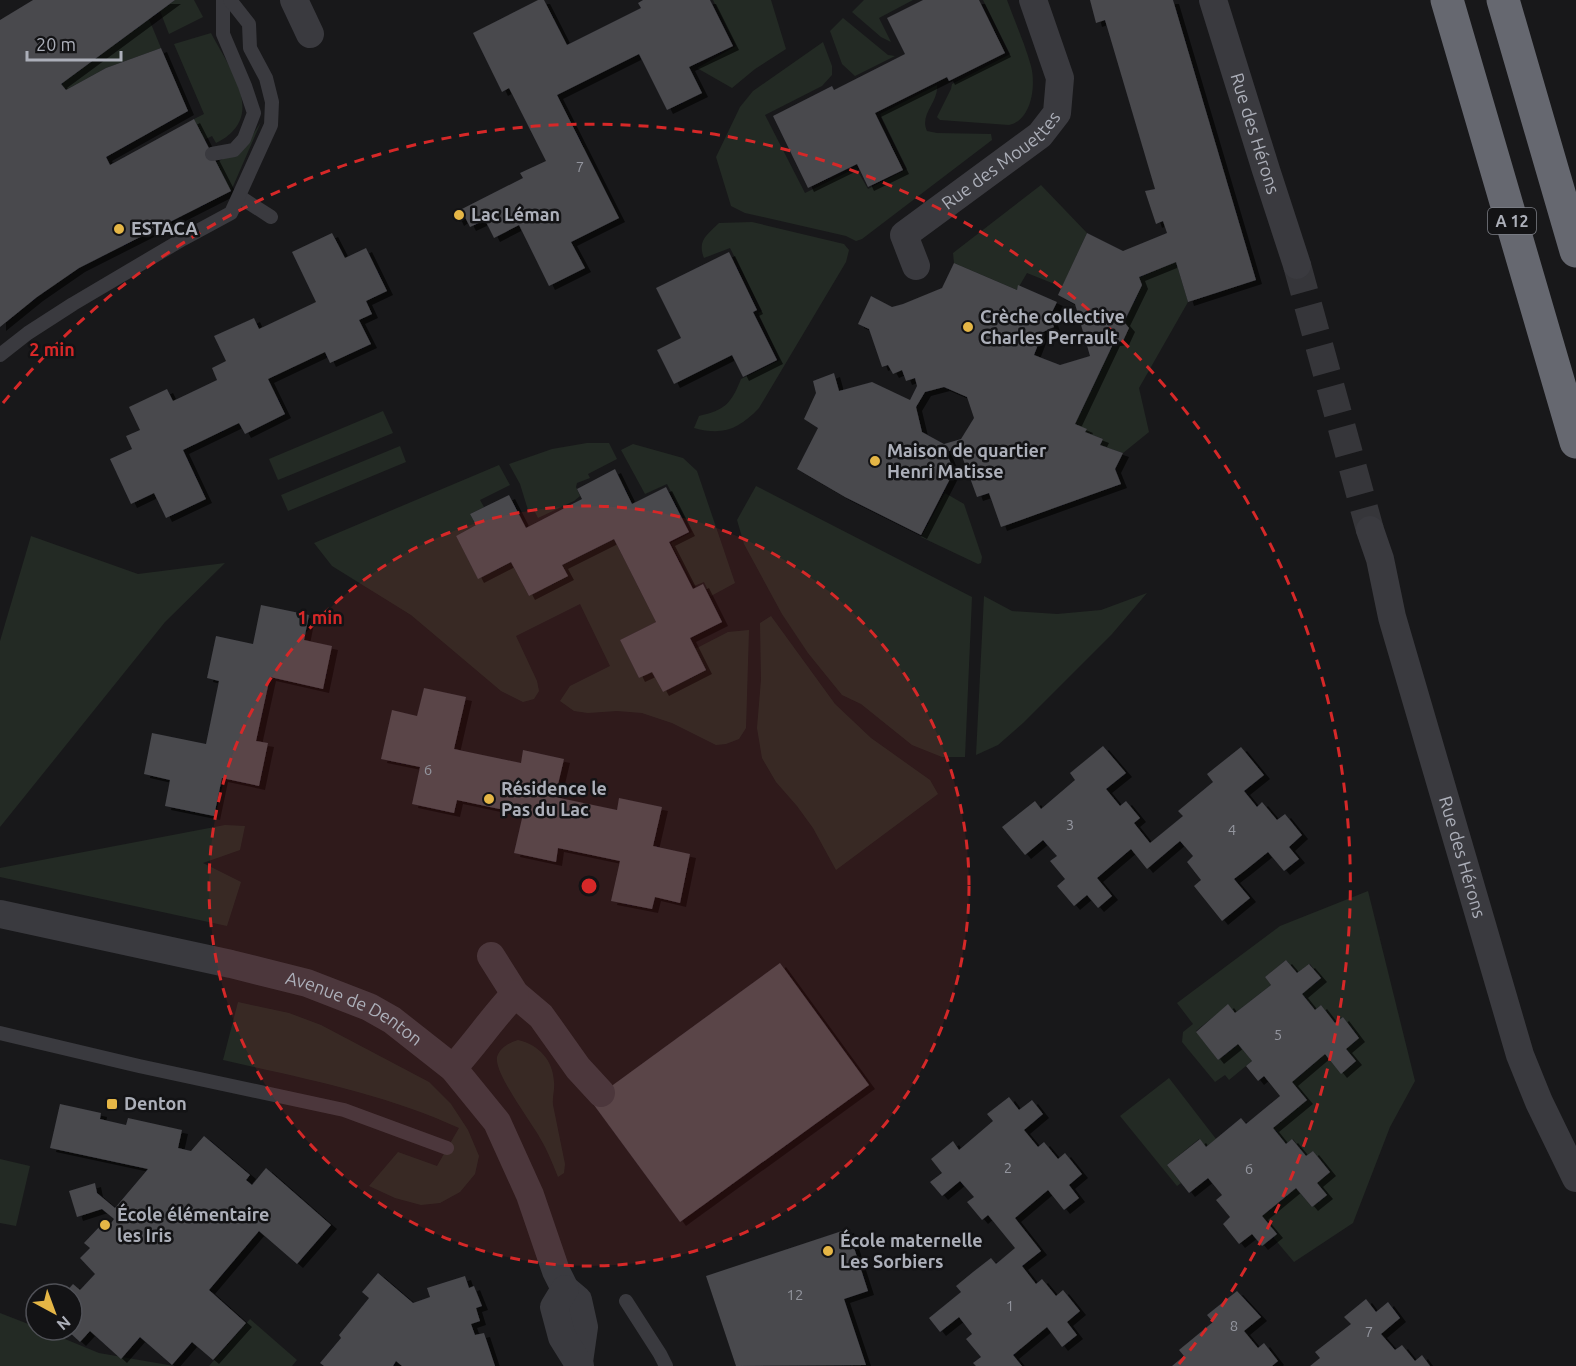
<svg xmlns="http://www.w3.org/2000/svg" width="1576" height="1366" font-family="Ubuntu,sans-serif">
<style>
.green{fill:#232a24}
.building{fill:#48484d;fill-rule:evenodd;filter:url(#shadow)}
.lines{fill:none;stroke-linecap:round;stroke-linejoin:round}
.street-tunnel{stroke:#36363a;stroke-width:28;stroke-dasharray:28 14;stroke-linecap:butt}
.lane{stroke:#3a3a3f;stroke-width:14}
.street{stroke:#3a3a3f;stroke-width:28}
.highway{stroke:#666870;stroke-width:33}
.ring{fill:none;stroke:#d62828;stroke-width:3;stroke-dasharray:10 8}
.poi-dot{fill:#e5b646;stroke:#131315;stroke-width:2}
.labels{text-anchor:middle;stroke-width:5;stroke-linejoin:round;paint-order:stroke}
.number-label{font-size:15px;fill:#93959e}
.shield{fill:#131315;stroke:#7e8088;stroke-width:1.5}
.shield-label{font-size:16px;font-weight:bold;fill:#acafb9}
.street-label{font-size:18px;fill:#acafb9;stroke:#131315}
.poi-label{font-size:18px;font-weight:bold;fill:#acafb9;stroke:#131315;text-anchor:start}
.centre{fill:#d62828;stroke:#131315;stroke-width:3}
.ring-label{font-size:18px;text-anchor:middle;font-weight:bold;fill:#d62828;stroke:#131315;stroke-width:5;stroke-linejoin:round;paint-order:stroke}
</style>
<defs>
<filter id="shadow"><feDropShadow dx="6" dy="4" stdDeviation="0" flood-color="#0009"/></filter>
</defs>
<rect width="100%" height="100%" fill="#18181a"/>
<g class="green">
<path d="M175,0H194L203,17L169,34L160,11Z"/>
<path d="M713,0H771L786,49L755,69L732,88L697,68L736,46Z"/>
<path d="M864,0H913L879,18L891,42L881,37L852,12Z"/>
<path d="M983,0H1007C1015,22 1025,44 1031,66C1036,85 1032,120 1009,125L940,120L937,117L951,89L952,84L1010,54Z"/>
<path d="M843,18L888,55L895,56L855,76L842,64L830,31Z"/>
<path d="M149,19L161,48L106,68L66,90L61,84Z"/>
<path d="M211,33C229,68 269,117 216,143L212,136L204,140L194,119L204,114L174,44Z"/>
<path d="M823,42L832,66V75L822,86L765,115L805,193L856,168L868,189L907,169L880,114L937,85C939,102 919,114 927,131L937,133L991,134L992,140L862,239L856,241L846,236L745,213L731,206L716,157L740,107L753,91Z"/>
<path d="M261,122L231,191L216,163L246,145Z"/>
<path d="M1041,185L1087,233L1062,287L1027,273L1017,290L954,263L953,253Z"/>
<path d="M752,222L844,244L849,250L846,262L759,408C739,429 723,436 694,428L699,416C725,410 731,404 741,379L780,360L758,313L762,311L730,248L704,258C697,240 707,235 719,223Z"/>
<path d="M1176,262L1188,302L1139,388L1149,432L1123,453L1100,445L1103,439L1085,432L1086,430L1075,424L1114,342L1123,341L1129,329L1124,322L1142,285L1139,277Z"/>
<path d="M383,411L393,433L278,480L269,459Z"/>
<path d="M587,443H609L617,459L588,474L590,478L577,483L576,487L580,496L574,501L538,518L533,508L528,510L520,484L509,464L552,449Z"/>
<path d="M633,444L683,458L697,471L735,583L711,596L704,582L694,586L671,543L692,532L667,484L645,494L621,450Z"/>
<path d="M400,446L406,462L288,511L281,495Z"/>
<path d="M499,465L510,485L480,500L484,507L470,514L476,525L456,536L478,578L511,562L529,596L567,575L562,565L614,539L656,622L620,640L639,678L652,672L663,692L706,670L695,649L728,632L749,630L746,728L739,739L726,744L716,745L672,723L642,713L617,711L588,713L574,711L560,701L570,686L610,666L580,604L516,636L537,681L539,691L534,699L523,702L501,691L411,615L332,566L314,543Z"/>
<path d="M756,486L972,597L965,757H942L912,745L861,704L842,695L808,653L782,614L744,544L737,520Z"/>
<path d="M945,493L964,504L982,557L981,563L978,564L921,537Z"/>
<path d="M31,536L138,574L225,563L165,622L0,827V641Z"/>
<path d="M1147,593L1112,634L1023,723L998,745L976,755L984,596L1012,611L1057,614L1101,610Z"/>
<path d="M771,616L835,704L871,738L930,780L938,794L836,870L813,828L797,806L776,782L762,758L757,728L761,680L760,623Z"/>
<path d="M225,825L245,826L240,850L203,863L241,882L227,926L0,877V868Z"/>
<path d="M1368,891L1415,1081L1390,1127L1353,1223L1294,1262L1273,1237L1277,1234L1262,1216L1296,1188L1312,1207L1327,1195L1317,1183L1330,1172L1313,1151L1306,1156L1293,1139L1286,1144L1273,1128L1307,1100L1292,1082L1325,1054L1341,1073L1356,1062L1346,1049L1359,1038L1343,1017L1335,1023L1321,1005L1315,1010L1302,994L1321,978L1310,964L1297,973L1286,960L1265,977L1271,985L1235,1013L1228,1005L1196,1031L1218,1060L1238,1044L1252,1061L1229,1080L1225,1075L1215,1082L1182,1042L1183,1032L1193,1024L1177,1003L1280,926Z"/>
<path d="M238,1002L289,1013L321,1025L429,1082L451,1104L468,1130L479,1156L475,1174L460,1192L440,1203L421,1205L395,1198L369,1186L398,1152L437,1166L459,1128C386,1094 302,1078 223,1060Z"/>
<path d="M518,1040C539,1045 553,1060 554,1082C555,1089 552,1097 553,1105C557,1125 561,1144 565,1164L564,1173L558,1177C554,1167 550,1157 545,1147C536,1127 494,1075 497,1057C500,1047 509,1043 518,1040Z"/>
<path d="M1169,1078L1216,1139L1206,1147L1199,1139L1167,1165L1181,1183L1177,1186L1120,1116Z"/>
<path d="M0,1159L30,1166L16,1226L0,1223Z"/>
<path d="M0,1313L36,1327V1330H43L99,1353L174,1366H0Z"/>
<path d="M250,1319L297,1360L292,1366H209Z"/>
</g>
<g class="building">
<path d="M33,0H175L61,84L66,90L106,68L161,48L188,111L106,157L110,165L194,119L231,191L79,268L37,297L0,327V20Z"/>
<path d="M538,0H544L567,45L641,8L638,3L643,0H710L733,46L689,67L702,93L667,110L639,54L557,95L619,218L571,242L585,268L549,286L519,225L494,238L485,220L470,227L465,217L458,222L454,213L523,178L520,173L546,161L509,88L502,92L473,33Z"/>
<path d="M923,0H979L1005,53L949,81L947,77L875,113L903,170L868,187L857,164L808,188L773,116L832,86L834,90L905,54L887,18Z"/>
<path d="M1090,0H1173L1256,280L1188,302L1176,262L1139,277L1142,285L1124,322L1129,328L1123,341L1114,342L1075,424L1087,429L1085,432L1103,439L1100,445L1123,453L1115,469L1121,484L1001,527L989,493L977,497L959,448L946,452L954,471L921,535L845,497L797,469L818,428L804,419L816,393L813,381L834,373L839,391L872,382L910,400L917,386L915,378L906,381L902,370L893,374L888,365L882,367L869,329L858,324L871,296L892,307L903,304L942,288L954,263L1017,290L1018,285L1057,302L1050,316L1054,327L1043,332L1034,355L1060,365L1090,356L1075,304L1058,295L1087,233L1123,251L1167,233L1163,221L1156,224L1145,191L1155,189L1105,20L1096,23ZM944,387L967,397L974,418L961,439L944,444L922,432L916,407L925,392Z"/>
<path d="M332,233L345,258L366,248L387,291L366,301L372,314L359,320L371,344L330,363L325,352L268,379L285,414L245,434L239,423L183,450L206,499L166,518L154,493L131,504L110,459L132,449L126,436L140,430L129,407L167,389L173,401L217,380L212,368L226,361L214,336L254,318L259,329L316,302L292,252Z"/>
<path d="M729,252L757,310L753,312L777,360L743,377L732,355L674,384L657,350L681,338L656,288Z"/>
<path d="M615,469L632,504L666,487L689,532L669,542L693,589L703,584L722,622L690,638L706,670L663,692L652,672L639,678L620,640L656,622L614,539L562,565L568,576L529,596L511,562L478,579L456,536L476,525L470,514L509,495L526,528L582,499L577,489Z"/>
<path d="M261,605L309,615L304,640L332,646L323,689L270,677L256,741L268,743L259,786L222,778L214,816L165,806L170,780L144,774L152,733L206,744L219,681L207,678L216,636L253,644Z"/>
<path d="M424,688L466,697L454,749L521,763L523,750L564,759L555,797L617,810L619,798L662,807L653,846L690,854L680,903L655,897L652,909L611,901L620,861L558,848L556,862L514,853L523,814L457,800L454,813L412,804L420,767L381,759L392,710L417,716Z"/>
<path d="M1103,746L1126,773L1106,789L1120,806L1126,801L1140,818L1134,823L1150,843L1183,816L1178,811L1213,782L1207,774L1241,747L1264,775L1244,791L1257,807L1262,802L1277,820L1285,814L1302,835L1289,847L1299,859L1284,871L1268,852L1247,869L1234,879L1250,898L1222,921L1194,886L1201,880L1187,862L1193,856L1180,841L1147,869L1131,849L1097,878L1112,896L1098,908L1087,895L1074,906L1057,886L1065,879L1050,861L1057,856L1043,840L1025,855L1002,827L1035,801L1041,809L1075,780L1070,773Z"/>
<path d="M1286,960L1297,973L1309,964L1321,978L1302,994L1315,1010L1321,1005L1335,1023L1343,1017L1359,1038L1346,1049L1356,1061L1341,1074L1325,1054L1292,1082L1307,1100L1273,1128L1286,1144L1292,1139L1306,1156L1313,1151L1330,1172L1317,1183L1327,1195L1312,1207L1296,1188L1262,1216L1277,1234L1262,1246L1252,1234L1239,1244L1223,1224L1230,1217L1216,1200L1222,1195L1208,1178L1189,1193L1167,1165L1200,1139L1206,1147L1241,1118L1246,1124L1280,1096L1264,1076L1258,1081L1246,1066L1252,1061L1238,1044L1218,1060L1196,1032L1228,1004L1235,1013L1271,985L1265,977Z"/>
<path d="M780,963L869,1085L680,1222L591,1101Z"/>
<path d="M1009,1097L1019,1110L1032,1100L1043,1114L1024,1130L1038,1147L1044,1142L1058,1159L1065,1153L1082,1174L1069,1185L1079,1198L1064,1210L1048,1190L1015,1218L1041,1251L1022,1266L1036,1284L1042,1279L1056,1296L1063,1290L1080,1311L1067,1322L1077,1335L1062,1347L1047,1327L1013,1355L1022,1366H976L973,1363L981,1357L966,1339L972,1334L959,1317L940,1332L929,1318L961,1292L956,1286L973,1272L991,1258L996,1264L1015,1248L988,1215L982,1220L967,1202L974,1197L960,1181L942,1196L930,1182L942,1173L931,1159L953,1141L959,1150L993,1121L987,1114Z"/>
<path d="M60,1104L101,1113L100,1119L126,1125L128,1118L182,1130L178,1148L191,1151L204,1136L250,1175L246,1180L252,1185L266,1168L331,1225L297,1264L259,1231L209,1290L246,1323L213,1360L192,1342L172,1365L140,1337L121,1359L90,1331L80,1342L67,1330H72V1294H64L73,1284L80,1290L95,1274L80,1258L90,1248L84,1243L101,1225L106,1230L114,1219L102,1209L77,1217L69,1191L95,1183L97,1193L115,1208L148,1169L50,1148Z"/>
<path d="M848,1229L868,1291L844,1299L866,1365L736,1366L706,1276Z"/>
<path d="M378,1273L413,1303L430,1297L427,1288L465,1276L469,1288L474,1286L482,1306L476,1308L480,1321L471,1324L475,1335L484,1333L495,1366H402L396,1361L393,1366H324L320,1363L341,1338L339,1335L369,1298L362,1292Z"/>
<path d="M1237,1291L1261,1317L1244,1331L1258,1348L1264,1343L1278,1361L1272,1366H1172L1184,1356L1179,1350L1213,1322L1207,1315Z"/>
<path d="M1366,1299L1376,1312L1388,1302L1400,1318L1381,1334L1395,1350L1402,1345L1415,1361L1422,1355L1430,1366H1310L1320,1358L1315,1352L1351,1324L1344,1317Z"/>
</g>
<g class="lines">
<path class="street-tunnel" d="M1297,265L1370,530"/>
<g class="lane">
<path d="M212,154L234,150L244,139L254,113L245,86L223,34V0"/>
<path d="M240,197L271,217"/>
<path d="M0,355L28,333L73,304L183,239L231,213L271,125L272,102L266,78L250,48L249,24L230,0"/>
<path d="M0,1033L139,1066L344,1110L447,1148"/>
<path d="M626,1301L660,1354L666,1366"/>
</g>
<g class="street">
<path d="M294,0L310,34"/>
<path id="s1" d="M1213,0L1266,170L1297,265"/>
<path id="s2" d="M916,266L904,235L1040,135L1057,113L1060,78L1033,0"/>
<path id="s3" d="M1370,530L1380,559L1392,617L1520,1055L1539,1102L1576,1178"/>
<path id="s4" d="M0,914L231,964L307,983L369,1007L392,1020L453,1068L497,1122L530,1195L556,1271L565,1289L578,1300L584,1327L579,1362"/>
<path d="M491,956L515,994L541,1016L578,1068L601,1093"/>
<path d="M453,1068C475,1044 493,1017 515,994"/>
<path d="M565,1289L554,1307L562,1337L580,1366"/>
</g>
<g class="highway">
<path d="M1447,0L1576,442"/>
<path d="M1503,0L1576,251"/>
</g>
</g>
<circle cx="589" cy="886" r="380" fill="#d62828" fill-opacity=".12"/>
<g class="ring">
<circle cx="589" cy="886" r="380"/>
<path d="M3 403A759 759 0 0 1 1179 1364"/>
</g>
<g class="poi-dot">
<circle cx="459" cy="215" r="6"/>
<circle cx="119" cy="229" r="6"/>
<circle cx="968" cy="327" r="6"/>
<circle cx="875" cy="461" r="6"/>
<circle cx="489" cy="799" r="6"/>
<rect x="106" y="1098" width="12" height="12" rx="3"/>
<circle cx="105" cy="1225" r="6"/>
<circle cx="828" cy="1251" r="6"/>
</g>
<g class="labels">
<g class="number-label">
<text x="580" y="172">7</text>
<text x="428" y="775">6</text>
<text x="1070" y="830">3</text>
<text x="1232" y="835">4</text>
<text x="1278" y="1040">5</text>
<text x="1008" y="1173">2</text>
<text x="1249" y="1174">6</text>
<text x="795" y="1300">12</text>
<text x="1010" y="1311">1</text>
<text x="1234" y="1331">8</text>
<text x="1369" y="1337">7</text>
</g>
<rect class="shield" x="1488" y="208" width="48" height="26" rx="4.5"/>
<g class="shield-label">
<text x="1512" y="227">A 12</text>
</g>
<g class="street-label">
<text dy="6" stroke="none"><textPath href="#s1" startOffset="140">Rue des Hérons</textPath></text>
<text dy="6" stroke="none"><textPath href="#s2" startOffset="156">Rue des Mouettes</textPath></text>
<text dy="6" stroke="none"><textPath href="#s3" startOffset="340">Rue des Hérons</textPath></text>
<text dy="6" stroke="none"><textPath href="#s4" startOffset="368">Avenue de Denton</textPath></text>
</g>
<g class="poi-label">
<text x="471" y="221">Lac Léman</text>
<text x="131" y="235">ESTACA</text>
<text x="980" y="323">Crèche collective<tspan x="980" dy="21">Charles Perrault</tspan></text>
<text x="887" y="457">Maison de quartier<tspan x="887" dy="21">Henri Matisse</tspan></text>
<text x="501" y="795">Résidence le<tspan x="501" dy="21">Pas du Lac</tspan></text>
<text x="124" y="1110">Denton</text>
<text x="117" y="1221">École élémentaire<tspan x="117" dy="21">les Iris</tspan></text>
<text x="840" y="1247">École maternelle<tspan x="840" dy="21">Les Sorbiers</tspan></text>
</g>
</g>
<circle cx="589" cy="886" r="9" class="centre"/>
<g class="ring-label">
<text x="52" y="356">2 min</text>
<text x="320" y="624">1 min</text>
</g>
<g transform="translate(54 1312) rotate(139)"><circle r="28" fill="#131315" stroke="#505157" stroke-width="1.5"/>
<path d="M0-4.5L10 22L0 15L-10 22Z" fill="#e5b646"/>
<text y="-9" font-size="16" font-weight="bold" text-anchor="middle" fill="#acafb9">N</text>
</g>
<path d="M27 51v9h94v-9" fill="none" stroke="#acafb9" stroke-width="3"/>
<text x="36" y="51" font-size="18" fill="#acafb9" stroke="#131315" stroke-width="4.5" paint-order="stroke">20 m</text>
</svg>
